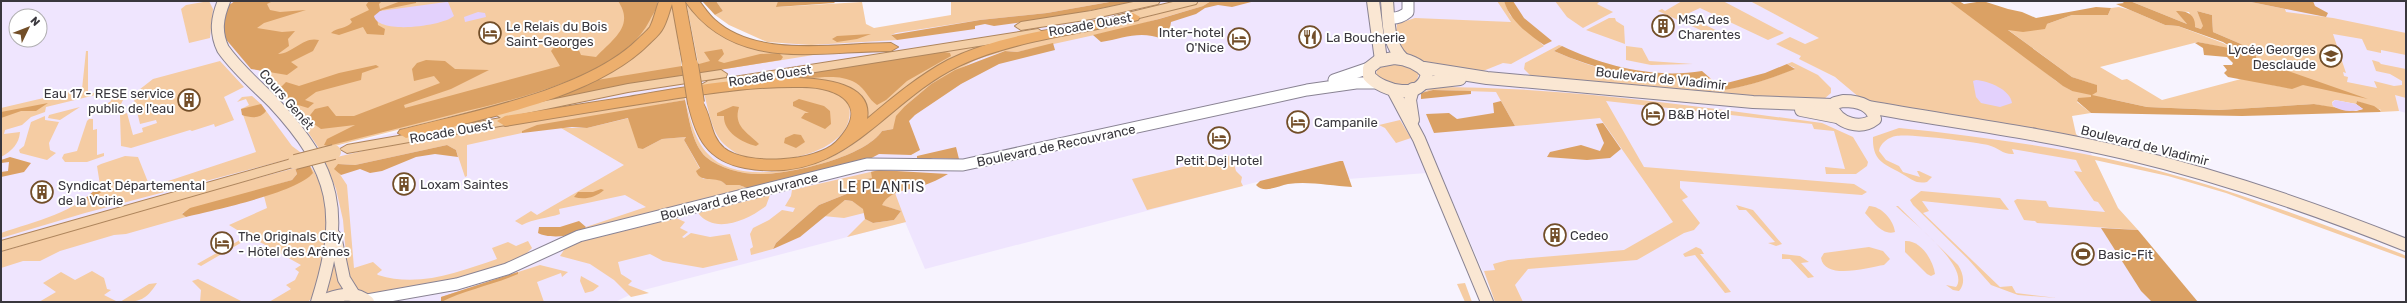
<svg xmlns="http://www.w3.org/2000/svg" width="2407" height="303" font-family="Rubik,sans-serif">
<style>
.built{fill:#efe5fe;fill-rule:evenodd}
.green{fill:#f5cca3}
.forest{fill:#dba164}
.water{fill:#e3d1fc}
.lines{fill:none;stroke-linecap:round;stroke-linejoin:round}
.tertiary-casing{stroke:#898393;stroke-width:13}
.secondary-casing{stroke:#898393;stroke-width:14}
.primary-casing{stroke:#ae855c;stroke-width:2}
.motorway-casing{stroke:#ae855c;stroke-width:2}
.tertiary{stroke:#fff;stroke-width:11}
.secondary{stroke:#fae7d3;stroke-width:12}
.primary{fill:#f4cfa7;fill-rule:evenodd}
.motorway{fill:#edaf6d;fill-rule:evenodd}
.primary-bridge-casing{stroke:#ae855c;stroke-width:16;stroke-linecap:butt}
.motorway-bridge-casing{stroke:#ae855c;stroke-width:18;stroke-linecap:butt}
.primary-bridge{stroke:#f4cfa7;stroke-width:14}
.motorway-bridge{stroke:#edaf6d;stroke-width:16}
.labels{text-anchor:middle;stroke-width:4;stroke-linejoin:round;paint-order:stroke}
.poi-label{font-size:13px;fill:#39373d;stroke:#fff;text-anchor:start}
.street-label{font-size:13px;fill:#39373d;stroke:#fff}
.neighbourhood-label{font-size:14px;letter-spacing:1px;fill:#39373d;stroke:#fff}
</style>
<rect width="100%" height="100%" fill="#f7f3fe"/>
<g class="built">
<path d="M1,1H235L232,8L244,56L278,88L320,150L848,29L854,35L1083,1H1750L1820,38L1805,44H1777L1802,56L1800,59L1886,104L2087,145L2118,208L2198,302H1496L1425,138L1413,142L1427,173L1348,179L1340,164L1253,183L925,269L905,222L636,292L615,302H1ZM16,16H40V40H16Z"/>
<path d="M2240,1L2406,2V113L2399,111L2397,108L2303,85Z"/>
</g>
<g class="green">
<path d="M209,1L213,9L210,38L189,43L181,9L186,5Z"/>
<path d="M235,1H661C654,72 497,105 441,119C401,129 360,139 320,150L278,88L244,56L232,8Z"/>
<path d="M686,1C696,13 705,25 719,33C755,54 804,48 845,50L700,73Z"/>
<path d="M716,1H778L777,7L862,2L866,24L874,28L951,15V1H1115L1047,13L980,20L896,33L891,35L897,40L811,45L767,42L729,25L715,15L723,11Z"/>
<path d="M1203,1H1211L1203,6L1131,27L1017,52L1005,51L978,59L931,84L905,106L893,129L882,131C865,157 789,175 758,174C742,174 719,168 706,157C691,143 690,118 685,100L522,131V133L467,145V176L465,177L456,150L447,145L355,165L338,164L339,173L347,185L354,268L373,262L382,270L377,274L378,275C419,288 458,272 497,259L492,248L508,242L516,246L528,241L532,248L526,254L500,268L459,281L371,295L357,289L348,278L343,220L336,189L324,160L393,144L684,96C690,116 693,138 708,154C736,186 811,170 843,151C883,127 911,87 953,66C979,53 1009,47 1037,41C1093,28 1148,19 1203,1Z"/>
<path d="M1497,1H1504L1510,15L1544,46L1511,64L1503,63L1483,71L1439,66L1413,59L1405,56L1395,41L1397,24L1415,18L1511,22Z"/>
<path d="M1555,1H1600L1597,4L1613,12L1583,28L1567,17Z"/>
<path d="M1682,1H1723L1784,33L1768,40L1700,8L1685,15L1732,38L1725,41L1658,11L1662,9L1665,11Z"/>
<path d="M1750,1H1958L2056,81L2072,91L2096,85L2072,77L2007,29L2047,24L2072,15H2108L2111,8L2119,7L2130,10L2165,25L2178,26L2223,43L2235,50L2198,42L2100,67L2122,80L2127,79L2162,100L2241,79C2262,79 2281,92 2302,85L2257,60L2255,53L2241,44L2213,32L2212,15L2197,11L2204,27L2201,29L2195,27L2189,12L2177,11L2187,24L2130,1H2246L2285,9L2286,12L2333,18L2406,33V55L2381,50V53L2367,50L2362,39L2333,34L2346,73L2343,72L2344,76L2348,77L2347,82L2377,88L2374,81L2394,86L2402,85V81L2390,74L2376,71L2372,60L2379,62L2381,64L2406,69V98L2395,95L2399,111L2380,112L2381,110L2357,101L2356,104L2335,100L2332,102L2333,106L2338,109L2314,104L2219,110L2147,107L2106,98H2078L2077,102L2091,113L2072,116L2076,134L2081,139L1883,107L1860,98L1835,77L1799,59L1801,56L1776,44L1790,37L1805,44L1819,38Z"/>
<path d="M670,6H673L683,76L511,107L625,62Z"/>
<path d="M1609,18H1615L1616,21L1624,26L1625,44L1586,30Z"/>
<path d="M1006,41L976,51L858,131L861,123L846,89L754,79Z"/>
<path d="M1559,45L1562,46L1554,51C1604,74 1656,84 1710,78L1724,90C1749,85 1772,79 1795,68L1787,64L1792,62L1818,75L1831,88V93L1824,99H1777L1537,77L1530,75L1524,69L1525,63Z"/>
<path d="M1626,46L1642,48L1649,61L1693,64L1651,65L1626,60Z"/>
<path d="M86,51H88V94L117,88L121,90L123,100L120,106L108,107V103L111,101L110,97L108,98V92L46,107L45,112L31,117L22,125L5,130L4,134L20,132C19,144 12,151 1,157V108L82,89Z"/>
<path d="M220,61L244,87L224,97L234,120L215,127L214,124L192,131L190,130L131,148L121,146L120,115L127,113L133,135L143,132L142,128L157,123L156,120L140,124L133,95L135,93L153,79Z"/>
<path d="M1386,63L1406,64L1419,73L1417,80C1403,92 1390,83 1376,76L1377,68Z"/>
<path d="M769,85C796,86 826,82 848,101C862,148 787,165 753,159C741,157 729,150 721,141C711,129 708,108 704,93Z"/>
<path d="M1435,87C1565,87 1694,106 1822,123L1853,137L1868,162L1867,166L1856,174H1826L1825,167L1845,169L1834,131L1814,129L1812,124L1606,101L1644,167L1854,184L1867,192L1862,195L1680,181V188L1688,197L1682,200L1700,223L1694,230L1684,233L1637,260L1528,269L1515,285L1523,302H1495L1484,271L1495,270L1493,264L1508,260L1624,250L1673,222L1600,118L1515,126L1496,92L1433,90L1421,93Z"/>
<path d="M252,96L261,104L292,146L304,155L85,213L1,238V233C35,221 76,213 100,185L97,166L101,164L125,156L138,157L150,187L256,152L241,109L249,105L246,99L237,102L242,97Z"/>
<path d="M80,107L60,120L48,118L49,115Z"/>
<path d="M45,116V120L59,122L49,143L50,150L56,153L47,160L20,153L19,150L24,146L31,122Z"/>
<path d="M629,118L643,149L662,139L686,137L684,140L700,169L703,179C712,179 719,177 726,185H739L747,188L694,201V204L584,230L586,227L646,207L625,195L559,209L560,214C548,218 533,219 522,225L515,221L531,211L537,215L624,165L561,128H587Z"/>
<path d="M89,119H93V130L97,129V155L104,153V156L87,162H65L62,158L64,154L77,151L87,121Z"/>
<path d="M1400,120L1411,138L1396,143L1385,128L1379,125Z"/>
<path d="M1899,128C1959,134 2019,142 2079,153C2190,173 2296,214 2402,254L2406,256V259L2226,193L2168,176L2095,160L2118,208L2138,230L2037,223L2035,221L2024,220L2014,201L2017,199L2046,201L2049,207L2105,212L2098,202L2094,201L2074,171L2082,172L2076,160L2012,149L2014,154C2003,155 1999,148 1988,145C1976,142 1906,133 1896,136C1889,137 1880,143 1879,151L1886,160L1899,166L1903,172L1920,177L1917,171H1919L1932,177L1927,182C1916,184 1913,180 1904,175C1886,164 1872,163 1873,137Z"/>
<path d="M1232,155L1235,159L1232,160L1238,161L1234,164L1236,171L1242,177L1241,182L1243,186L1147,210L1132,179Z"/>
<path d="M309,164C314,172 320,180 322,189C331,216 329,282 308,302H269L291,289L286,285L295,280L299,272L295,269L301,265L251,237L201,266L197,264L247,236L229,225L267,208L264,196L286,188Z"/>
<path d="M295,168L297,174L292,180L182,213L186,217L126,234L114,235L60,251L40,261H23L1,268V252L150,207Z"/>
<path d="M879,170L872,178L851,181L849,193L819,205L776,243L773,249L751,255L750,249L753,247L750,234L753,228L769,220L782,210L793,212L795,208L785,206L791,196L792,190Z"/>
<path d="M1921,191L2000,198L2009,210L1922,201L1929,211L1923,213L2000,287L2012,286L2016,293L2057,298L2018,295L1991,285L1968,259L1913,205L1910,200Z"/>
<path d="M895,193L906,222L847,237L865,219L873,223L894,220L901,211L881,205L887,198Z"/>
<path d="M770,195L766,206C748,220 715,235 698,213Z"/>
<path d="M845,200L852,201L864,209V213L844,218L823,216Z"/>
<path d="M1736,205L1753,210L1782,244L1776,246L1768,243L1775,242L1746,210H1739Z"/>
<path d="M1869,206C1881,206 1894,220 1895,232C1882,236 1873,221 1865,213Z"/>
<path d="M1896,206H1898L1958,265C1963,273 1966,283 1959,291L1953,290L1946,285L1956,287C1971,267 1910,220 1896,206Z"/>
<path d="M676,218L685,222L680,228L688,232L682,237L684,238L691,233L710,237L730,234L738,260L703,268L663,261L650,254L618,262L621,274L632,281L628,285L649,293L631,297L614,280L590,264L560,256L566,247L575,243Z"/>
<path d="M1905,241C1921,240 1933,260 1935,274L1931,276L1927,274L1905,252Z"/>
<path d="M1696,247L1701,249L1704,254H1700L1731,292L1725,293L1695,255L1685,257L1683,254Z"/>
<path d="M1869,247L1883,251L1890,259L1884,265C1869,267 1825,281 1821,258L1824,253Z"/>
<path d="M1782,254L1800,256L1809,262L1801,263L1814,277L1808,278L1790,259H1782Z"/>
<path d="M336,263L339,283L343,291L324,296L332,264Z"/>
<path d="M540,265L568,272L562,277L561,273L537,282L544,302H441V297Z"/>
<path d="M92,271L104,278L107,289L111,290L104,295L118,302H39L56,292L43,283L61,272L75,280Z"/>
<path d="M581,276L599,286L593,291L585,293L580,281Z"/>
<path d="M198,279L241,301L242,302H200L201,290L192,281Z"/>
<path d="M157,283C146,300 140,302 120,302L149,284Z"/>
<path d="M1465,283L1472,302H1465L1457,284Z"/>
</g>
<g class="forest">
<path d="M235,1H273L267,4L270,10L280,12L306,10L264,23L257,28L282,32L295,31L288,39L289,46L278,54C294,53 303,36 319,40L313,51L291,62L298,67L287,75L251,69L224,37V15L226,7Z"/>
<path d="M369,1H382L379,4L380,9L401,1H416V3L382,10L377,16L378,25L385,29L384,35L367,34L363,27L339,35L331,33C337,27 347,29 352,22L350,19L369,10L366,5Z"/>
<path d="M618,1H657C658,8 653,14 650,20C621,79 502,102 443,117C405,127 366,136 328,146L324,145L327,139L355,125L321,129L307,119L315,109L328,106L336,116H354L440,83L434,76L414,81L412,69L417,63L426,60L445,61L455,69L489,70L451,89L404,105L405,108L560,66L551,51L556,45L577,46L581,55L596,57C613,39 635,26 618,1Z"/>
<path d="M702,1H716L723,11L715,15Z"/>
<path d="M778,1H833L835,3L776,7Z"/>
<path d="M1115,1H1137L1058,17L994,26L985,24L975,26V29L897,40L891,35L980,20L1047,13Z"/>
<path d="M1211,1H1255L1232,7L1218,5L1205,8L1196,14L1171,22L1169,34L1163,39C1140,30 1124,38 1101,42L1093,35L1159,19L1203,6Z"/>
<path d="M1504,1H1513L1524,18L1552,41L1544,45C1528,34 1510,21 1504,1Z"/>
<path d="M1949,1H1959L1964,4L1983,1L2008,9L2022,12L2036,18L2096,7L2111,8L2108,15H2072L2047,24L2045,29L2023,32L2008,30L2072,77L2097,85V92L2092,95L2147,107L2219,110L2314,104L2356,111L2363,109L2356,104L2357,101L2374,106L2381,111L2380,112L2242,116L2091,113L2077,101L2078,98L2091,97V95L2072,91L2063,86Z"/>
<path d="M2121,1H2130L2187,24L2176,11C2187,10 2196,15 2195,27L2201,29L2203,26L2197,11L2212,15L2213,32L2241,44L2255,53L2257,60L2368,99L2303,85L2292,89L2228,77L2224,73L2227,70L2223,65H2232L2233,63L2227,57L2204,55L2203,48L2195,43L2198,42L2234,49L2223,42L2178,26L2165,25L2116,4L2124,3Z"/>
<path d="M2246,1H2313L2315,6L2328,13L2326,17Z"/>
<path d="M871,34L857,39L837,42L832,39L837,36Z"/>
<path d="M1053,43L1055,50L999,64L961,84L915,115L909,121L920,150L911,155L879,154L864,162L747,188L739,185H726C717,174 701,185 696,171L700,168L684,140L686,137L662,139L643,149L638,148L628,118L587,128L572,127L522,133V131L537,125L685,100C689,118 692,144 706,157C719,168 742,174 758,174C789,175 865,157 882,131L893,129L896,116L905,106L931,84L955,70L1005,51L1017,52Z"/>
<path d="M1562,46C1604,66 1655,79 1702,71L1710,78C1656,84 1604,73 1554,51Z"/>
<path d="M722,49L724,54L718,61L724,63L760,54L779,53L783,57L781,60L700,73L699,64L710,61L704,52Z"/>
<path d="M944,52L950,53L951,56L907,81L886,100L877,105C868,99 866,89 856,83C837,72 817,80 798,77L796,73Z"/>
<path d="M1787,64L1795,69C1772,78 1749,86 1724,90L1719,85L1765,73Z"/>
<path d="M376,65L379,67L362,73L361,80L316,92L305,100L314,103L308,108L288,102V95L280,88L286,82L299,86L339,73Z"/>
<path d="M682,66L683,75L508,110L597,80Z"/>
<path d="M1433,90L1471,91V94L1421,99V93Z"/>
<path d="M799,99L824,106L830,111L831,124L825,129L801,118L805,113H809L793,106V102Z"/>
<path d="M1501,101L1515,126L1434,133L1426,114L1449,113L1457,119L1494,113L1493,103Z"/>
<path d="M48,103L36,111H21L1,118V112Z"/>
<path d="M261,104L266,111C260,119 251,118 242,115L241,109Z"/>
<path d="M733,106L739,107C733,126 747,132 759,144L756,146C743,143 723,132 724,116H717V113Z"/>
<path d="M1603,123L1621,149L1610,158L1587,160L1547,157L1550,152L1581,145L1600,151L1604,143L1596,124Z"/>
<path d="M794,134L801,135L805,142L796,148L784,143L785,138Z"/>
<path d="M447,145L456,150L458,157L435,154L416,157L382,171L370,173L360,169L341,175L334,169L338,164L355,165Z"/>
<path d="M956,147L959,159L933,158L924,161L917,159V156Z"/>
<path d="M10,157L31,163L24,172L1,177V172L8,171L9,162L1,163V160Z"/>
<path d="M1340,161H1343L1352,187C1330,186 1310,181 1288,184C1278,186 1264,194 1256,185L1260,181Z"/>
<path d="M309,164L313,173C297,193 213,210 186,217L182,214L190,208L292,180L297,174L295,168Z"/>
<path d="M879,170L948,174C940,179 931,183 922,186C906,191 891,190 882,205L901,211L894,220L873,223L865,219L863,209L852,201L845,200L800,237L773,249L776,243L819,205L849,193L847,187L851,181L872,178L871,172Z"/>
<path d="M110,182H118C101,190 94,200 76,206L101,185Z"/>
<path d="M601,189L604,190C595,198 584,200 574,197L578,192H593Z"/>
<path d="M579,221L586,227C579,237 548,239 538,233L539,227H560Z"/>
<path d="M2101,228L2138,230L2198,302L2151,301L2141,291Z"/>
<path d="M518,272V274C493,285 465,290 441,302V297Z"/>
</g>
<g class="water">
<path d="M446,2H448L454,16C443,26 378,35 374,16L380,11Z"/>
<path d="M478,12L485,13L486,17L465,22L464,17Z"/>
<path d="M1976,80C1988,81 2010,89 2012,103L2000,107L1981,103L1976,97L1973,81Z"/>
<path d="M2335,100L2356,104L2363,109C2353,112 2342,112 2333,106L2332,103Z"/>
</g>
<g class="lines">
<g class="tertiary-casing">
<g id="tertiary">
<path d="M1389,18C1397,19 1402,17 1408,12V1"/>
<path d="M1334,80L1369,68"/>
<path d="M367,300L457,284L507,269L579,236L867,164L963,165L1307,90L1356,83H1374"/>
</g>
</g>
<g class="secondary-casing">
<g id="secondary">
<path d="M224,1C217,18 215,32 223,49C237,69 256,85 273,102C337,171 345,214 317,302"/>
<path d="M1373,1L1381,60"/>
<path d="M1387,1C1389,22 1387,43 1403,59"/>
<path d="M1394,58C1407,59 1418,63 1427,73C1423,101 1383,92 1369,76V68L1378,61Z"/>
<path d="M1424,68L1487,78L1753,102L1833,105"/>
<path d="M1425,83L1460,79"/>
<path d="M1413,89L1410,100L1413,120"/>
<path d="M1393,90L1419,139L1487,302"/>
<path d="M1843,101C1856,101 1872,104 1875,119C1861,130 1838,124 1832,107L1835,103Z"/>
<path d="M1868,107C1953,122 2040,133 2124,153C2221,176 2314,208 2406,245"/>
<path d="M1801,110L1837,117"/>
<path d="M335,236L344,279L354,295"/>
<path d="M319,302C335,296 354,289 368,302"/>
</g>
</g>
<g class="primary-casing">
<g id="primary">
<path d="M1138,1H1160L1158,4L1091,19L1021,30L1015,26L1021,22L1091,11Z"/>
<path d="M1177,1H1198L1196,4L1119,23L1113,19L1115,16Z"/>
<path d="M1038,29L1044,33L1042,36L708,89L701,85L708,81Z"/>
<path d="M721,70L727,74L726,77L628,92L517,115L524,119L517,123L347,153L340,149L347,145L501,118L495,114L502,110L628,84Z"/>
<path d="M295,158L300,159L302,162L300,165L1,251V241Z"/>
</g>
</g>
<g class="motorway-casing">
<g id="motorway">
<path d="M659,1H685L697,65L695,68H685L683,65L672,4C669,12 667,22 662,30C659,35 654,39 650,43C595,99 481,119 406,138L398,133L400,130C470,112 586,90 637,40C641,36 647,31 650,27C654,19 656,9 659,1Z"/>
<path d="M685,1H699C704,7 709,15 715,20C758,59 837,43 891,43L898,47L891,51C816,51 735,73 685,1Z"/>
<path d="M1133,13L1140,17L1138,20C1079,35 1014,40 959,66C882,103 846,186 745,168C707,161 696,138 688,103L691,100H701C712,115 709,135 724,148C746,166 816,162 836,142C871,106 840,87 802,87C756,86 711,93 666,100C613,108 559,117 505,126L497,121L505,116C546,110 587,103 628,97C663,91 880,46 867,119C893,97 918,76 948,60C1004,32 1073,28 1133,13Z"/>
</g>
</g>
<use href="#tertiary" class="tertiary"/>
<use href="#secondary" class="secondary"/>
<use href="#primary" class="primary"/>
<use href="#motorway" class="motorway"/>
<g class="primary-bridge-casing">
<path id="primary-bridge" d="M295,162L334,152"/>
</g>
<g class="motorway-bridge-casing">
<path id="motorway-bridge" d="M690,65L696,103"/>
</g>
<use href="#primary-bridge" class="primary-bridge"/>
<use href="#motorway-bridge" class="motorway-bridge"/>
</g>
<defs>
<g id="building-ring" transform="scale(1.15)"><circle r="9.5" fill="#fff" stroke="#724e28" stroke-width="1.5"/><path d="M-4-6H4V6H1V3H-1V6H-4ZM-2.5-4.3h1.7v1.8h-1.7ZM.8-4.3h1.7v1.8H.8ZM-2.5-1h1.7V.8h-1.7ZM.8-1h1.7V.8H.8Z" fill="#724e28"/></g>
<g id="hotel-ring" transform="scale(1.15)"><circle r="9.5" fill="#fff" stroke="#724e28" stroke-width="1.5"/><path d="M-6-4.5h1.5V1H6V5H4.5V3h-9V5H-6ZM-4 0a1.8 1.8 0 1 1 3.6 0ZM.5 0V-2.5h3Q6-2.5 6 0Z" fill="#724e28"/></g>
<g id="restaurant-ring" transform="scale(1.15)"><circle r="9.5" fill="#fff" stroke="#724e28" stroke-width="1.5"/><path d="M-5-6h1v4h1v-4h1v4h1v-4h1v5L-1.5 .5V6h-2V.5L-5-1ZM5-6V6H3V1.5H1.5Q1.5-4 5-6Z" fill="#724e28"/></g>
<g id="school-ring" transform="scale(1.15)"><circle r="9.5" fill="#fff" stroke="#724e28" stroke-width="1.5"/><path d="M0-5L7-2L0 1L-7-2ZM-4 1L0 2.5L4 1V4Q0 6-4 4Z" fill="#724e28"/></g>
<g id="stadium-ring" transform="scale(1.15)"><circle r="9.5" fill="#fff" stroke="#724e28" stroke-width="1.5"/><path d="M0-5a6.5 5 0 1 0 0 10a6.5 5 0 1 0 0-10ZM-3.5-1.8h7v3.6h-7Z" fill="#724e28"/></g>
</defs>
<g fill-rule="evenodd">
<use href="#building-ring" x="1663" y="26"/>
<use href="#hotel-ring" x="490" y="33"/>
<use href="#restaurant-ring" x="1310" y="37"/>
<use href="#hotel-ring" x="1239" y="39"/>
<use href="#school-ring" x="2331" y="56"/>
<use href="#building-ring" x="189" y="100"/>
<use href="#hotel-ring" x="1653" y="114"/>
<use href="#hotel-ring" x="1298" y="122"/>
<use href="#hotel-ring" x="1219" y="138"/>
<use href="#building-ring" x="404" y="184"/>
<use href="#building-ring" x="42" y="192"/>
<use href="#building-ring" x="1555" y="235"/>
<use href="#hotel-ring" x="222" y="243"/>
<use href="#stadium-ring" x="2083" y="254"/>
</g>
<g class="labels">
<g class="poi-label">
<text x="1678" y="24">MSA des<tspan x="1678" dy="15">Charentes</tspan></text>
<text x="506" y="31">Le Relais du Bois<tspan x="506" dy="15">Saint-Georges</tspan></text>
<text x="1224" y="37" text-anchor="end">Inter-hotel<tspan x="1224" dy="15">O'Nice</tspan></text>
<text x="1326" y="42">La Boucherie</text>
<text x="2316" y="54" text-anchor="end">Lycée Georges<tspan x="2316" dy="15">Desclaude</tspan></text>
<text x="174" y="98" text-anchor="end">Eau 17 - RESE service<tspan x="174" dy="15">public de l'eau</tspan></text>
<text x="1668" y="119">B&amp;B Hotel</text>
<text x="1314" y="127">Campanile</text>
<text x="1219" y="165" text-anchor="middle">Petit Dej Hotel</text>
<text x="420" y="189">Loxam Saintes</text>
<text x="58" y="190">Syndicat Départemental<tspan x="58" dy="15">de la Voirie</tspan></text>
<text x="1570" y="240">Cedeo</text>
<text x="238" y="241">The Originals City<tspan x="238" dy="15">- Hôtel des Arènes</tspan></text>
<text x="2098" y="259">Basic-Fit</text>
</g>
<g class="street-label">
<text transform="translate(1090 24) rotate(-10)" y="5">Rocade Ouest</text>
<text transform="translate(770 75) rotate(-9)" y="5">Rocade Ouest</text>
<text transform="translate(1661 78) rotate(6)" y="5">Boulevard de Vladimir</text>
<text transform="translate(287 99) rotate(49)" y="5">Cours Genêt</text>
<text transform="translate(451 131) rotate(-10)" y="5">Rocade Ouest</text>
<text transform="translate(1056 145) rotate(-12)" y="5">Boulevard de Recouvrance</text>
<text transform="translate(2145 145) rotate(14)" y="5">Boulevard de Vladimir</text>
<text transform="translate(739 196) rotate(-14)" y="5">Boulevard de Recouvrance</text>
</g>
<g class="neighbourhood-label">
<text x="882" y="192">LE PLANTIS</text>
</g>
</g>
<rect width="2407" height="303" fill="none" stroke="#39373d" stroke-width="4"/>
<g transform="translate(28 28) rotate(47)"><circle r="19" fill="#ffffff" stroke="#b0afb1"/>
<path d="M0-3L7 15L0 10L-7 15Z" fill="#724e28"/>
<text y="-6" font-size="11" font-weight="bold" text-anchor="middle" fill="#39373d">N</text>
</g>
</svg>
